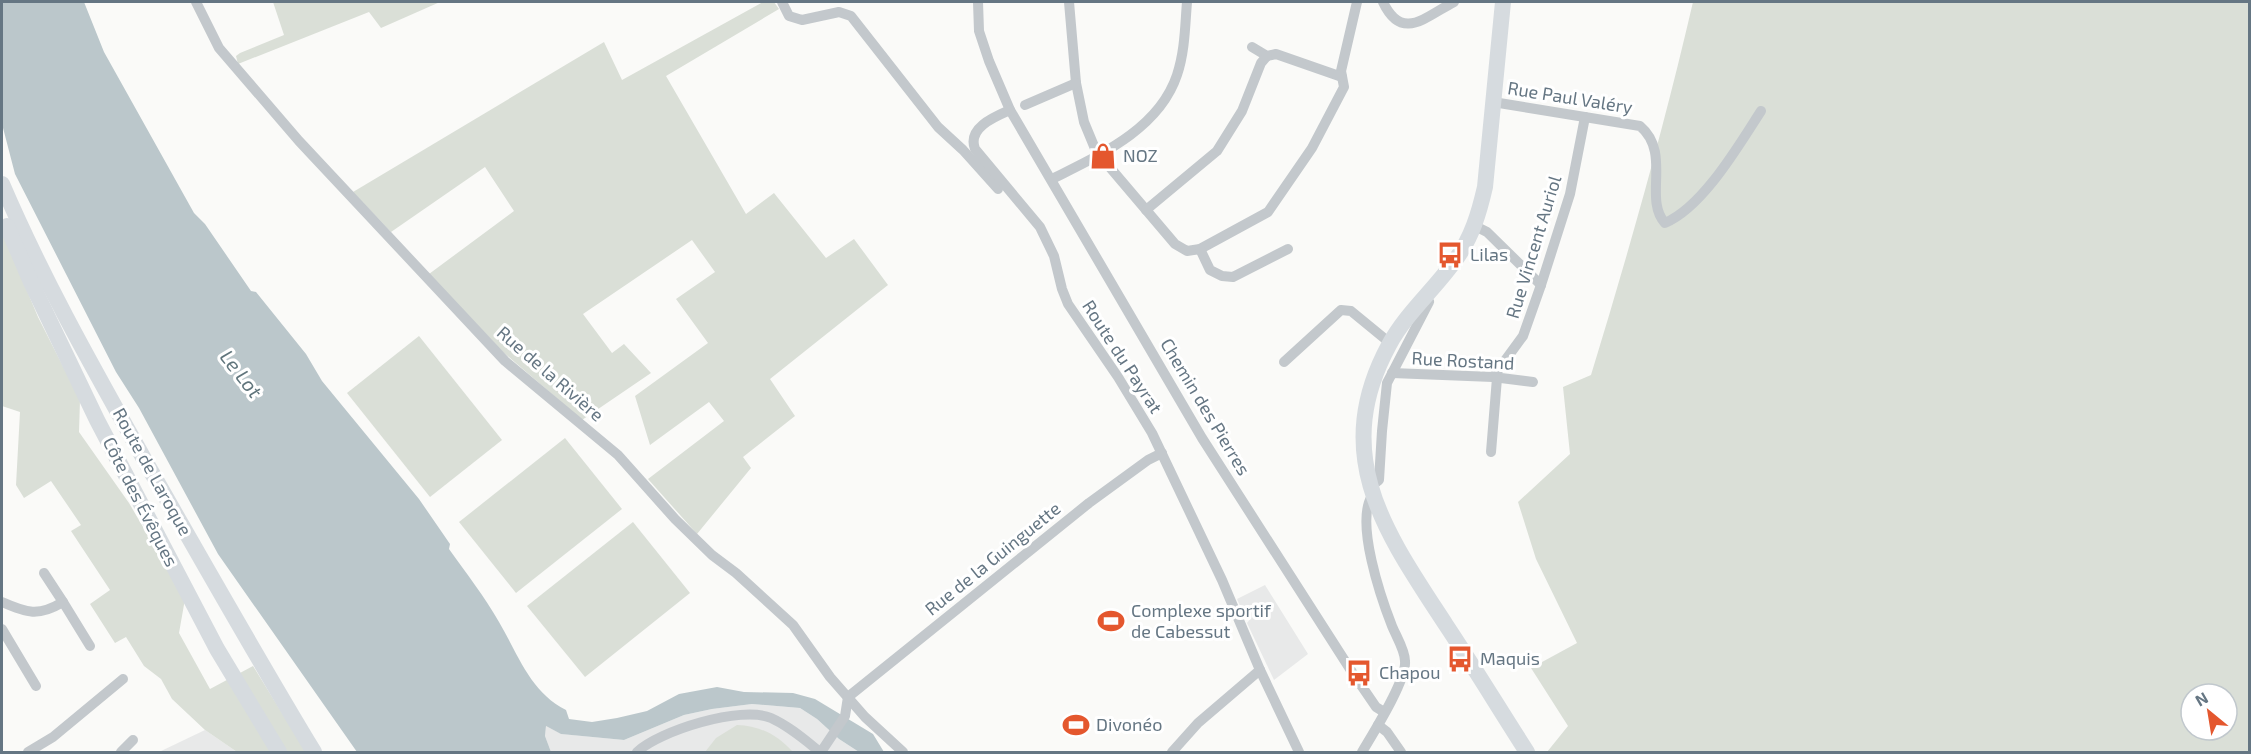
<svg xmlns="http://www.w3.org/2000/svg" width="2251" height="754" font-family="'Exo 2',sans-serif">
<style>
.built{fill:#e8e9e9}
.green{fill:#dadfd7;fill-rule:evenodd}
.water{fill:#bbc7cb}
.lines{fill:none;stroke-linecap:round;stroke-linejoin:round}
.street{stroke:#c3c8cc;stroke-width:10}
.primary{stroke:#d6dbdf;stroke-width:16}
.labels{text-anchor:middle;stroke-width:6;stroke-linejoin:round;paint-order:stroke}
.street-label{font-size:18px;fill:#657683;stroke:#fff}
.poi-label{font-size:18px;fill:#657683;stroke:#fff;text-anchor:start}
.water-label{font-size:20px;font-style:italic;fill:#60757c;stroke:#fff}
</style>
<rect width="100%" height="100%" fill="#fafaf8"/>
<g class="built">
<path d="M1265,585L1308,654L1274,680L1247,623L1251,618L1246,607L1241,608L1237,599Z"/>
<path d="M752,704L800,708L817,719L839,739L859,752H551L545,736L546,726L562,734L624,740L684,715L712,709Z"/>
<path d="M205,730L237,752H159Z"/>
</g>
<g class="green">
<path d="M273,2H440L381,28L369,12L238,64L236,56L240,53L284,35Z"/>
<path d="M763,2H774L779,9L666,76L746,214L774,193L826,258L854,239L888,285L770,379L795,416L743,457L751,468L697,534L648,479L724,421L709,402L650,445L635,396L708,343L676,299L715,272L692,240L583,314L612,353L624,344L651,373L582,420L503,352L429,274L514,211L485,167L391,232L353,192L604,42L622,80Z"/>
<path d="M1693,2H2249V752H1547L1568,726L1531,668L1577,643L1536,559L1518,502L1570,454L1563,387L1591,375C1629,251 1664,127 1693,2ZM2191,694H2227V730H2191Z"/>
<path d="M2,231L38,317L80,400L79,432L129,503L185,599L179,633L210,689L253,666L306,752H237L205,730L172,699L161,679L144,666L126,637L115,643L90,604L110,590L71,531L81,525L51,481L24,498L16,485L20,412L2,406Z"/>
<path d="M419,336L502,440L430,497L347,393Z"/>
<path d="M565,438L622,509L516,593L459,522Z"/>
<path d="M633,522L690,593L585,677L527,606Z"/>
<path d="M737,725C761,726 777,735 793,752H705L716,738Z"/>
</g>
<path class="water" d="M2,2H84L104,52L194,213L205,224L251,291L256,292L306,354L322,381L419,499L450,544L449,549C466,573 485,597 499,622C518,654 530,692 566,710L569,719L592,722L617,718L647,711L679,694L717,687L744,692L793,693L815,699L873,734L884,752H859L839,739L817,719L800,708L752,704L712,709L684,715L624,740L561,734L546,726L545,736L551,752H357L218,554L139,408L116,372L15,174L2,124Z"/>
<g class="lines">
<g class="street">
<path d="M196,2L219,48L299,141L505,361L618,455L675,519L712,555L736,573L793,625L830,677L865,717L903,752"/>
<path d="M782,2L789,16L802,20L839,12L851,16L938,127L963,150L998,189"/>
<path d="M978,2L979,31L989,61L1010,110L1202,438L1352,672L1376,707L1384,712"/>
<path d="M1069,2L1076,83L1084,122L1096,151L1175,244L1187,251L1200,249L1268,212L1312,148L1344,87L1341,71L1357,2"/>
<path d="M1383,2C1402,42 1425,17 1454,2"/>
<path d="M1252,47L1267,56L1276,54L1342,77"/>
<path d="M1493,102L1640,126C1672,153 1643,199 1665,223C1703,207 1739,145 1761,111"/>
<path d="M1025,105L1076,83"/>
<path d="M1010,110C994,117 967,128 975,149L1040,227L1054,256L1062,289L1068,304L1118,377L1152,433L1222,580L1260,670L1299,752"/>
<path d="M1052,179C1100,155 1159,129 1177,75C1185,51 1185,26 1187,2"/>
<path d="M1146,210L1217,151L1242,111L1261,63L1267,56"/>
<path d="M1475,226L1487,232L1541,285"/>
<path d="M1200,249L1210,270L1222,276L1233,277L1288,249"/>
<path d="M1284,362L1341,310L1351,311L1390,343"/>
<path d="M1392,373L1493,377L1533,382"/>
<path d="M1493,377L1523,336L1541,285L1570,194L1585,117"/>
<path d="M1491,452L1497,378"/>
<path d="M1370,487L1379,480L1382,431L1387,383L1429,302L1426,300"/>
<path d="M44,573L63,602"/>
<path d="M2,602C27,613 38,617 63,602L90,646"/>
<path d="M2,629L36,686"/>
<path d="M848,697L1089,503L1148,460L1162,453"/>
<path d="M1378,725L1387,732L1401,752"/>
<path d="M28,752L53,737L123,679"/>
<path d="M121,752L133,740"/>
<path d="M637,752C659,731 741,705 771,718C789,726 805,740 820,752"/>
<path d="M821,752L845,716L848,697"/>
<path d="M1172,752L1198,723L1260,670"/>
<path d="M1362,752C1372,735 1407,680 1405,661C1405,650 1396,636 1392,626C1381,598 1355,522 1372,496"/>
</g>
<g class="primary">
<path d="M1503,2L1485,187C1479,213 1472,237 1456,259C1436,288 1406,313 1389,345C1329,456 1386,533 1446,625C1474,667 1500,710 1527,752"/>
<path d="M2,184C44,282 96,373 148,466C203,562 257,658 314,752"/>
<path d="M7,226L31,282L97,420L217,649L279,752"/>
</g>
</g>
<defs>
<g id="shop-bare" transform="scale(2.07)"><path d="M-5-2.5h2.3a2.7 3.5 0 0 1 5.4 0H5L5.5 6h-11ZM-1.5-2.5h3a1.5 2.3 0 0 0-3 0Z" fill="#e4572e" stroke="#fff" stroke-width="2.5" paint-order="stroke"/></g>
<g id="bus-bare" transform="scale(2.07)"><path d="M-5-6H5V4H4V6H2V4H-2V6H-4V4H-5ZM-3.5-4V0h7V-4ZM-3.5 1.2v1.5H-2V1.2ZM2 1.2v1.5H3.5V1.2Z" fill="#e4572e" stroke="#fff" stroke-width="2.5" paint-order="stroke"/></g>
<g id="stadium-bare" transform="scale(2.07)"><path d="M0-5a6.5 5 0 1 0 0 10a6.5 5 0 1 0 0-10ZM-3.5-1.8h7v3.6h-7Z" fill="#e4572e" stroke="#fff" stroke-width="2.5" paint-order="stroke"/></g>
</defs>
<g fill-rule="evenodd">
<use href="#shop-bare" x="1103" y="156"/>
<use href="#bus-bare" x="1450" y="255"/>
<use href="#stadium-bare" x="1111" y="621"/>
<use href="#bus-bare" x="1460" y="659"/>
<use href="#bus-bare" x="1359" y="673"/>
<use href="#stadium-bare" x="1076" y="725"/>
</g>
<g class="labels">
<g class="street-label">
<text transform="translate(1570 98) rotate(9)" y="6">Rue Paul Valéry</text>
<text transform="translate(1534 247) rotate(-73)" y="6">Rue Vincent Auriol</text>
<text transform="translate(1122 357) rotate(57)" y="6">Route du Payrat</text>
<text transform="translate(1463 361) rotate(3)" y="6">Rue Rostand</text>
<text transform="translate(550 374) rotate(41)" y="6">Rue de la Rivière</text>
<text transform="translate(1205 407) rotate(59)" y="6">Chemin des Pierres</text>
<text transform="translate(152 472) rotate(61)" y="6">Route de Laroque</text>
<text transform="translate(140 502) rotate(63)" y="6">Côte des Évêques</text>
<text transform="translate(993 559) rotate(-39)" y="6">Rue de la Guinguette</text>
</g>
<g class="poi-label">
<text x="1123" y="162">NOZ</text>
<text x="1470" y="261">Lilas</text>
<text x="1131" y="617">Complexe sportif<tspan x="1131" dy="21">de Cabessut</tspan></text>
<text x="1480" y="665">Maquis</text>
<text x="1379" y="679">Chapou</text>
<text x="1096" y="731">Divonéo</text>
</g>
<g class="water-label">
<text transform="translate(241 374) rotate(52)" y="7">Le Lot</text>
</g>
</g>
<rect width="2251" height="754" fill="none" stroke="#657683" stroke-width="6"/>
<g transform="translate(2209 712) rotate(330)"><circle r="28" fill="#ffffff" stroke="#c1c8cd" stroke-width="1.5"/>
<path d="M0-4.5L10 22L0 15L-10 22Z" fill="#e4572e"/>
<text y="-9" font-size="16" font-weight="bold" text-anchor="middle" fill="#657683">N</text>
</g>
</svg>
